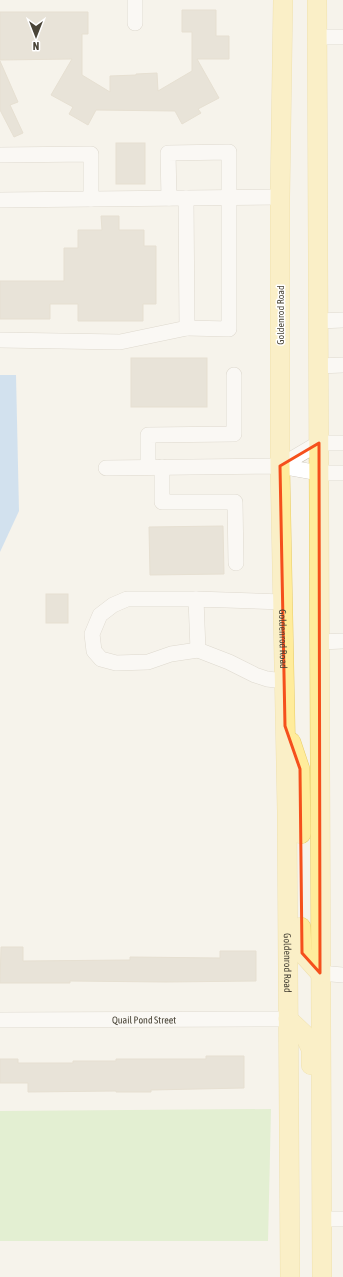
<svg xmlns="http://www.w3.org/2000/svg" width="343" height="1277" font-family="'Asap Condensed',sans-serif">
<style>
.green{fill:#cceab3}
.water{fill:#a7cdf2}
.building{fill:#d8d1c0;stroke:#d3c9b3}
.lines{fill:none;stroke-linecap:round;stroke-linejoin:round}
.minor-casing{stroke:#c2bcad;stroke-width:16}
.major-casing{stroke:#e7cc68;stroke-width:20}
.minor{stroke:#fff;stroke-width:15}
.major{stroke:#ffec9b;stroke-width:19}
.marked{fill:none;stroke:#f5501c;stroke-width:3;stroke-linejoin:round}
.labels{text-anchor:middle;stroke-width:3;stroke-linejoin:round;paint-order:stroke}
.street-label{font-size:10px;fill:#4a4538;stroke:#fff}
</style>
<rect width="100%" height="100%" fill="#f6f3eb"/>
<path class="green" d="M271,1109L268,1241H0V1111Z"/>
<path class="water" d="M0,375H16L19,511L0,552Z"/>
<g class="building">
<path d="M182,10H216V36H229V59H197L219,98L198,109L201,113L182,124L175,111L96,110L88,125L69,114L73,107L51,95L72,59L0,60V12H88V34H82V75L110,92V76L136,75V74L157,73L158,91L192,71V32H182Z"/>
<path d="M0,61L18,102L10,105L23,133L14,137L0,110Z"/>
<rect x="116" y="143" width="29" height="41"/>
<path d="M101,216H119V230H144V246H156V304H143V321H78V304H50V319H0V281H64V248H78V230H102Z"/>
<rect x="131" y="358" width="76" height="49"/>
<path d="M223,526L224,574L150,575L149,527Z"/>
<rect x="46" y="594" width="22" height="29"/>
<path d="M1,947H23V961L130,960V957L220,958V951H256V981L166,982L70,981V983H0Z"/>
<path d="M206,1056H244V1088L151,1090V1092H116V1091L28,1092V1083H0V1059H18V1063H73V1061H116V1059H206Z"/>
</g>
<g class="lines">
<g class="minor-casing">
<g id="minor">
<path d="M135,0V23"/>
<path d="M317,37H343"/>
<path d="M0,155L91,154V199"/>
<path d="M169,198L168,153L229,152V329L187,328L186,198"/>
<path d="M0,200L280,197"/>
<path d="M319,321L343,320"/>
<path d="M0,340L120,342L187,328"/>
<path d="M319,366L343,365"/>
<path d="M280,466L319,443H343"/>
<path d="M148,467V435L234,434V375"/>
<path d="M162,467V502H235L236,563"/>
<path d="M106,468L280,466L319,473H343"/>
<path d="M196,599H127L113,605L100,615L92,634L94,651L101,659L116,663L148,662L171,654L198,650"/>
<path d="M283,602L196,599L198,650L229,662L255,675L267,679L284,681"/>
<path d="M320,642L343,641"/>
<path d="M320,973L343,975"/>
<path id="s1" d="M0,1020L288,1019"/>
<path d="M322,1219H343"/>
</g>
</g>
<g class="major-casing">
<g id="major">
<path id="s2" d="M283,0L280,197V466L287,811L290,1277"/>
<path d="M317,0L322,1277"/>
<path d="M291,742L300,769L301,834"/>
<path d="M301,927L302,953L320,973"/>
<path d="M288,1019L304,1034L311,1049V1065"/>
</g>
</g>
<use href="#minor" class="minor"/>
<use href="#major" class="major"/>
</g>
<path d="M0 0H343V1277H0ZM319,443L320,973L302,953L300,769L285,726L280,466Z" fill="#f6f3eb" fill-opacity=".55" fill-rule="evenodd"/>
<path class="marked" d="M319,443L320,973L302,953L300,769L285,726L280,466Z"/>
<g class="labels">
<g class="street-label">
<text transform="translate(280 315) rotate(-90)" y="4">Goldenrod Road</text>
<text dy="4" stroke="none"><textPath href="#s2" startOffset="639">Goldenrod Road</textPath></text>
<text dy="4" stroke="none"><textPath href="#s2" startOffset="963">Goldenrod Road</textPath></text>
<text dy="4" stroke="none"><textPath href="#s1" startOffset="144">Quail Pond Street</textPath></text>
</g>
</g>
<g transform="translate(36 36) rotate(180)" stroke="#ffffff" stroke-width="3" paint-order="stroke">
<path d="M0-3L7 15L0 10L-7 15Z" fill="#4a4538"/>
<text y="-6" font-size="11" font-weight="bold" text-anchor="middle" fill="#4a4538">N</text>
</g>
</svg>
